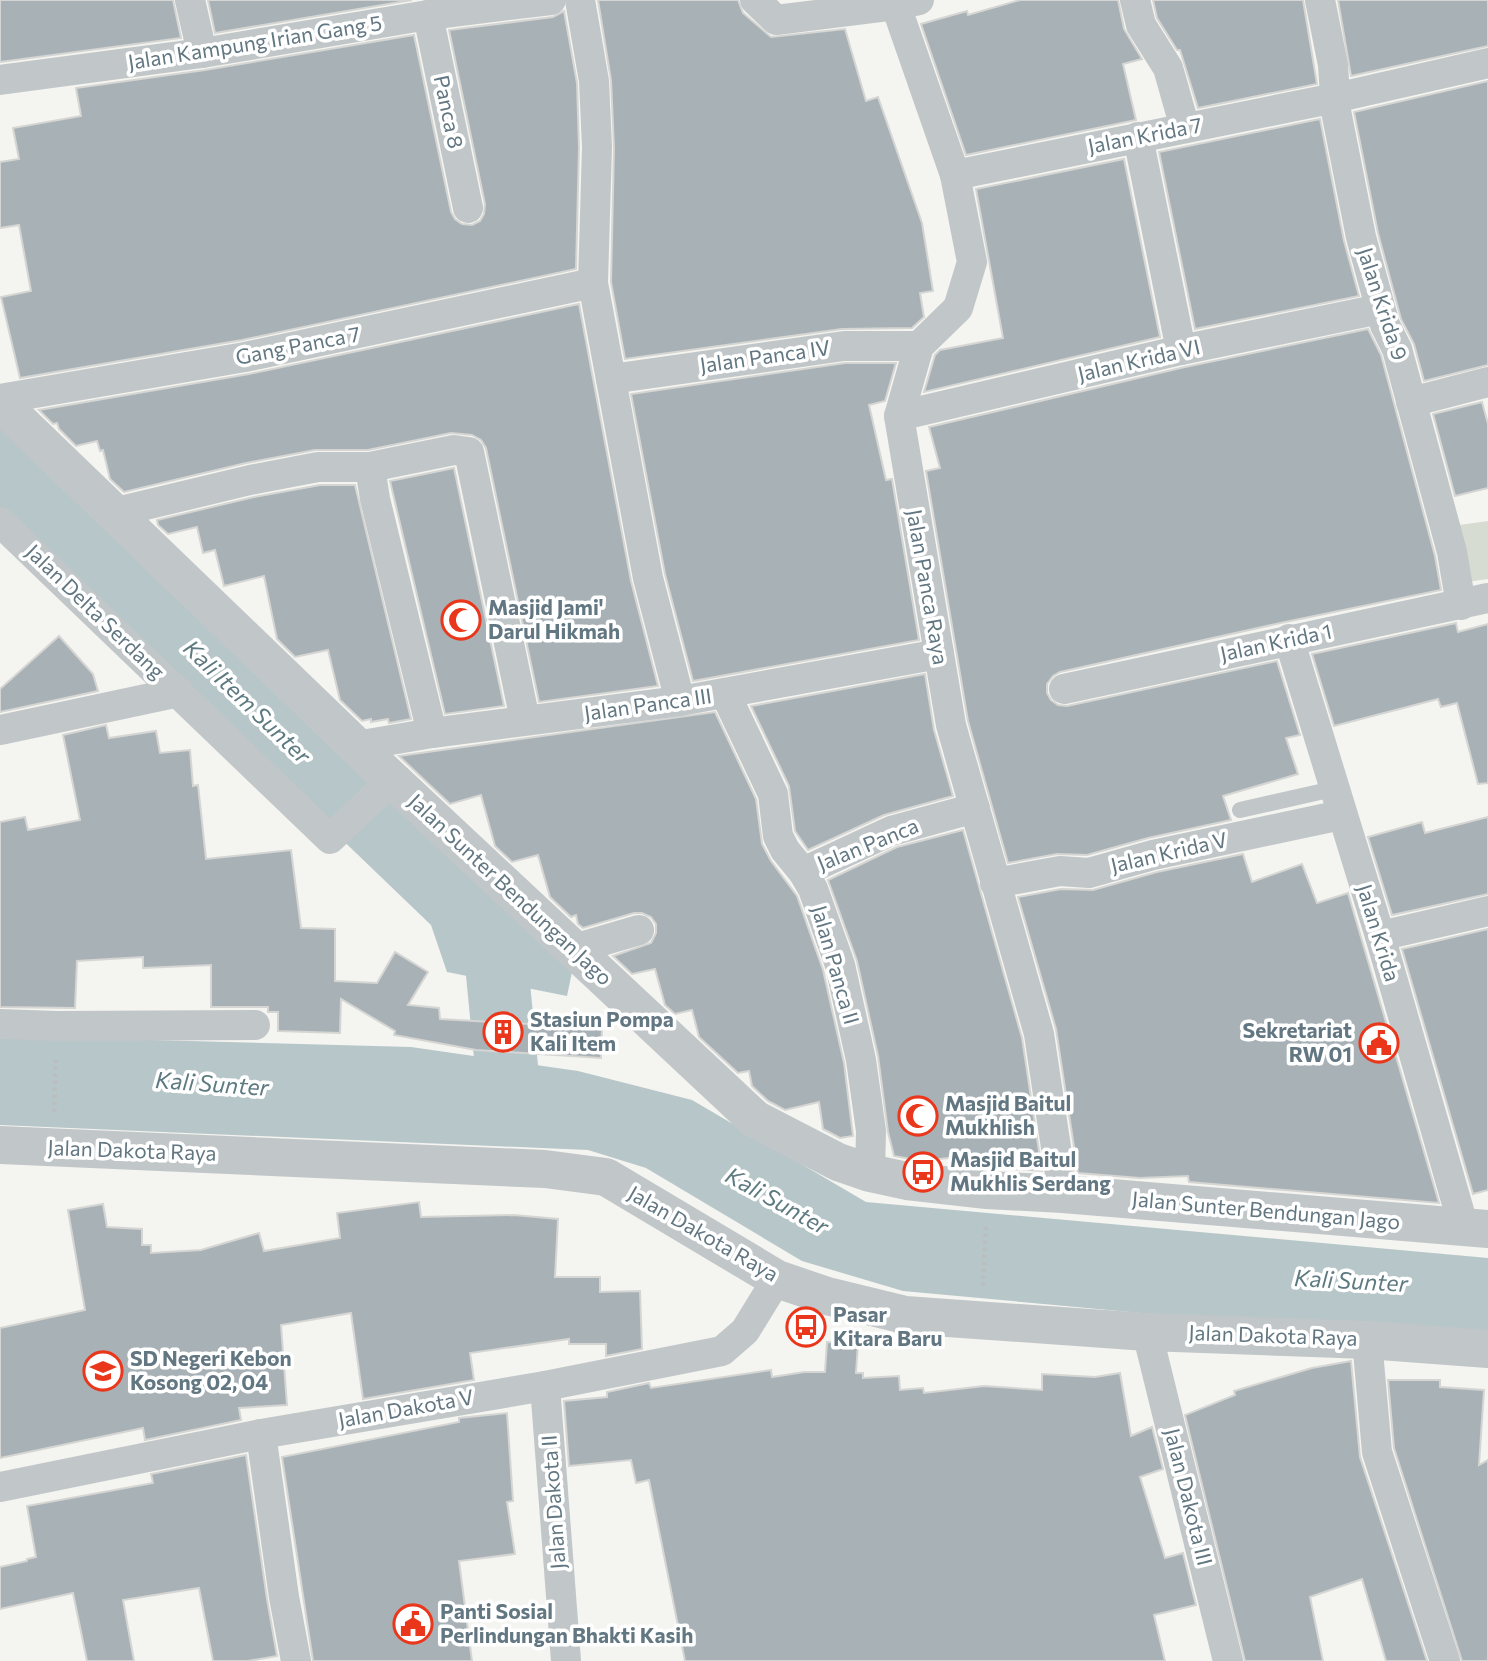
<svg xmlns="http://www.w3.org/2000/svg" width="1488" height="1661" font-family="Commissioner,sans-serif">
<style>
.green{fill:#d6dcd1}
.water{fill:#b7c6c9}
.lines{fill:none;stroke-linecap:round;stroke-linejoin:round}
.river{stroke:#b7c6c9;stroke-width:63}
.building{fill:#a8b2b6;stroke:#d5d5d3;stroke-width:2}
.path{stroke:#bbbebf;stroke-width:4.5;stroke-dasharray:3.5 3.5;stroke-linecap:butt}
.service{stroke:#c1c6c8;stroke-width:16}
.minor{stroke:#c1c6c8;stroke-width:30}
.tertiary{stroke:#c1c6c8;stroke-width:38}
.labels{text-anchor:middle;stroke-width:7;stroke-linejoin:round;paint-order:stroke}
.street-label{font-size:21px;fill:#627782;stroke:#fff}
.poi-label{font-size:21px;font-weight:bold;fill:#627782;stroke:#fff;text-anchor:start}
.water-label{font-size:23px;font-style:italic;fill:#5d7a80;stroke:#fff}
</style>
<rect width="100%" height="100%" fill="#f4f4f0"/>
<path class="green" d="M1488,521V579L1467,582L1459,525Z"/>
<g class="water">
<path d="M0,426L572,972L567,996L447,972L431,925L0,511Z"/>
<path d="M0,1036L411,1047L578,1071L692,1100L866,1202L1488,1258V1345L903,1291L802,1261L646,1168L588,1150L0,1125Z"/>
</g>
<g class="lines">
<path class="river" d="M464,910L494,938L510,1103"/>
</g>
<g class="building">
<path d="M0,0H173L181,38L0,62Z"/>
<path d="M208,0H412L215,33Z"/>
<path d="M598,0H738L743,13L771,37L845,29L866,101L878,97L922,223L933,291L920,293L924,317L912,328L842,329L625,359L611,282L614,148L611,80Z"/>
<path d="M1020,0H1118L1124,29L1142,59L1123,64L1136,120L966,155L921,24L967,11L968,15Z"/>
<path d="M1153,0H1303L1317,84L1198,108L1180,50H1177L1157,18Z"/>
<path d="M1338,0H1488V46L1351,76Z"/>
<path d="M564,11L577,83L579,147L576,269L242,340L20,378L1,297L31,291L19,225L0,228V162L19,159L13,128L81,116L76,88L205,70L414,35L451,212L455,219L462,224L472,225L480,221L484,214L485,204L449,30L553,17Z"/>
<path d="M1488,81V365L1424,381L1414,344L1401,319L1378,233L1354,112Z"/>
<path d="M1320,119L1344,241L1359,296L1195,329L1159,152Z"/>
<path d="M1124,159L1160,337L924,392L935,355L940,350L1003,338L976,189Z"/>
<path d="M579,304L631,581L658,686L539,702L486,448L481,440L472,435L451,433L368,450H315L246,463L124,492L110,479L103,450L100,451L97,441L76,446L59,429L57,423L53,424L39,410L249,374Z"/>
<path d="M1368,329L1381,355L1435,556L1441,590L1285,622L1060,672L1053,676L1047,684V693L1051,700L1058,705L1067,706L1277,661L1300,735L1286,738L1298,774L1223,796L1231,820L1148,838L1087,855L1057,854L1008,863L968,721L926,471L940,468L929,427L1185,367Z"/>
<path d="M845,363H896L885,401L869,405L886,480L892,479L919,640L693,681L665,574L631,394Z"/>
<path d="M1482,402L1488,424V488L1455,496L1433,414Z"/>
<path d="M454,468L504,706L445,714L390,481Z"/>
<path d="M320,485H355L411,719L389,723L388,719L371,722V719L362,721L340,700L328,650L295,657L277,639L264,576L224,586L215,550L203,553L197,527L168,534L158,525L157,520L254,497Z"/>
<path d="M1456,623L1458,632L1488,624V783L1478,784L1457,703L1441,707L1438,699L1334,726L1312,654Z"/>
<path d="M59,636L93,674L98,691L0,712V689Z"/>
<path d="M925,674L934,730L953,796L884,815L808,850L795,831L789,786L751,706Z"/>
<path d="M715,712L756,799L762,844L771,861L797,896L823,970L844,1063L853,1136L840,1138L823,1129L819,1102L785,1110L768,1101L752,1086L749,1071L738,1073L699,1037L692,1010L675,1014L665,1005L655,969L632,974L613,956L651,943L656,933V924L651,917L642,913H634L583,928L578,924L576,915L571,917L550,897L538,855L512,862L495,846L481,795L450,804L399,756Z"/>
<path d="M106,725L109,738L156,731L160,753L190,750L193,786L198,785L206,859L291,850L301,928L335,929V981L377,983L395,952L428,972L408,1005L439,1008L440,1019L602,1028L601,1058L476,1050L394,1035L395,1031L341,999L340,1033L278,1031V1012H268V1007H211V965L143,968V957L77,961L75,1008L0,1007V822L25,817L28,830L80,820L63,735Z"/>
<path d="M1488,817V894L1392,915L1368,837L1422,822L1425,833Z"/>
<path d="M963,830L1022,1038L1042,1171L965,1166V1156L922,1161L894,1156L888,1132L878,1056L857,961L828,880L897,847Z"/>
<path d="M1243,854L1252,882L1302,864L1317,903L1348,893L1439,1203L1189,1182L1188,1176L1140,1178L1078,1173L1056,1029L1018,897L1061,889L1093,890L1157,872Z"/>
<path d="M1488,929V1190L1473,1194L1402,949Z"/>
<path d="M419,1202L421,1217L514,1215L558,1219L555,1277H600V1292L640,1291L642,1349L606,1356V1344H569V1339L470,1353L474,1380L363,1399L351,1313L281,1325L287,1405L239,1408L241,1420L145,1440L143,1428L0,1458V1328L85,1310L68,1210L103,1204L107,1227L142,1229V1245H151V1253L201,1250L259,1233L264,1251L340,1238L337,1213Z"/>
<path d="M827,1342L858,1344L856,1373H863V1378L899,1376L900,1390L923,1388L924,1393L984,1386L1042,1390V1374L1095,1377L1120,1373L1131,1436L1152,1427L1163,1469L1140,1477L1165,1558L1183,1553L1196,1605L1154,1615L1165,1661H685L649,1480L636,1483L631,1460L569,1466L564,1401L607,1397V1392L649,1383L651,1388L771,1370L772,1377L804,1372H825Z"/>
<path d="M1351,1361L1360,1457L1427,1661H1386L1362,1579L1310,1597L1323,1661H1245L1185,1415L1235,1395L1234,1391L1312,1368Z"/>
<path d="M1388,1380H1440V1387L1484,1390L1479,1465L1488,1460V1661H1462L1394,1448Z"/>
<path d="M507,1413L513,1501L507,1502L515,1554L459,1561L472,1661H313L282,1457L459,1422V1418Z"/>
<path d="M246,1455L267,1599L277,1656L248,1661H213L199,1588L123,1600L134,1661H87L73,1593L0,1609V1567L27,1561V1559L36,1557L27,1506L153,1483L151,1474Z"/>
</g>
<g class="lines">
<g class="path">
<path d="M192,664L206,651"/>
<path d="M54,1112L56,1057"/>
<path d="M983,1286L986,1224"/>
</g>
<path class="service" d="M1240,810L1333,789"/>
<g class="minor">
<path d="M190,0L202,53"/>
<path d="M580,0L594,81L597,147L593,283L648,578L680,701"/>
<path d="M755,0L776,20L896,5L919,0"/>
<path d="M894,0L955,175L972,262L958,308L919,346L899,416L951,725L1039,1034L1063,1194"/>
<path d="M1135,0L1141,25L1168,68L1185,128"/>
<path d="M1320,0L1333,65L1336,111L1361,237L1385,325L1397,349L1452,552L1461,605"/>
<path d="M428,15L468,208"/>
<path d="M0,80L202,53L428,15L551,0"/>
<path d="M1138,137L1181,350"/>
<path d="M955,175L1335,98L1488,63"/>
<path d="M611,379L844,346H919"/>
<path d="M0,399L245,357L593,283"/>
<path d="M1411,402L1488,382"/>
<path d="M899,416L1181,350L1380,309"/>
<path d="M370,467L454,450L469,452L525,720"/>
<path d="M112,513L250,480L318,467H370L375,499L432,733"/>
<path d="M0,522L330,839L392,780"/>
<path d="M1289,639L1380,936L1464,1228"/>
<path d="M1064,689L1488,598"/>
<path d="M725,693L773,794L778,836L785,850L803,872L813,889L840,965L861,1060L871,1131L870,1173"/>
<path d="M0,730L179,692"/>
<path d="M356,746L432,733L680,701L939,654"/>
<path d="M803,872L891,831L975,808"/>
<path d="M995,883L1060,871L1089,873L1153,855L1341,815"/>
<path d="M1380,936L1488,911"/>
<path d="M574,949L639,930"/>
<path d="M0,1024L57,1026L255,1025"/>
<path d="M1147,1332L1228,1661"/>
<path d="M1367,1340L1377,1452L1445,1661"/>
<path d="M545,1386L566,1661"/>
<path d="M261,1434L284,1597L296,1661"/>
<path d="M0,1487L261,1434L545,1386L722,1351L745,1331L777,1279"/>
</g>
<g class="tertiary">
<path d="M0,403L356,746L755,1119L838,1162L870,1173L907,1181L987,1190L1063,1194L1488,1229"/>
<path d="M0,1145L545,1169L606,1177L777,1279L827,1296L905,1315L1147,1332L1367,1340L1488,1349"/>
</g>
</g>
<defs>
<g id="mosque-ring" transform="scale(2.0125)"><circle r="9.5" fill="#fff" stroke="#ea361a" stroke-width="1.5"/><path d="M3.5-4.9A6 6 0 1 0 3.5 4.9A5 5 0 1 1 3.5-4.9Z" fill="#ea361a"/></g>
<g id="building-ring" transform="scale(2.0125)"><circle r="9.5" fill="#fff" stroke="#ea361a" stroke-width="1.5"/><path d="M-4-6H4V6H1V3H-1V6H-4ZM-2.5-4.3h1.7v1.8h-1.7ZM.8-4.3h1.7v1.8H.8ZM-2.5-1h1.7V.8h-1.7ZM.8-1h1.7V.8H.8Z" fill="#ea361a"/></g>
<g id="civic-ring" transform="scale(2.0125)"><circle r="9.5" fill="#fff" stroke="#ea361a" stroke-width="1.5"/><path d="M-.6-6.5H3V-4.5H.6V-3L4-1V1h2V6H-6V1h2V-1L-.6-3ZM-1.2 2.5V6h2.4V2.5Z" fill="#ea361a"/></g>
<g id="bus-ring" transform="scale(2.0125)"><circle r="9.5" fill="#fff" stroke="#ea361a" stroke-width="1.5"/><path d="M-5-6H5V4H4V6H2V4H-2V6H-4V4H-5ZM-3.5-4V0h7V-4ZM-3.5 1.2v1.5H-2V1.2ZM2 1.2v1.5H3.5V1.2Z" fill="#ea361a"/></g>
<g id="school-ring" transform="scale(2.0125)"><circle r="9.5" fill="#fff" stroke="#ea361a" stroke-width="1.5"/><path d="M0-5L7-2L0 1L-7-2ZM-4 1L0 2.5L4 1V4Q0 6-4 4Z" fill="#ea361a"/></g>
</defs>
<g fill-rule="evenodd">
<use href="#mosque-ring" x="461" y="620"/>
<use href="#building-ring" x="503" y="1032"/>
<use href="#civic-ring" x="1379" y="1043"/>
<use href="#mosque-ring" x="918" y="1116"/>
<use href="#bus-ring" x="923" y="1172"/>
<use href="#bus-ring" x="806" y="1327"/>
<use href="#school-ring" x="103" y="1371"/>
<use href="#civic-ring" x="413" y="1624"/>
</g>
<g class="labels">
<g class="street-label">
<text transform="translate(255 43) rotate(-9)" y="7">Jalan Kampung Irian Gang 5</text>
<text transform="translate(448 112) rotate(78)" y="7">Panca 8</text>
<text transform="translate(1145 136) rotate(-11)" y="7">Jalan Krida 7</text>
<text transform="translate(1382 304) rotate(72)" y="7">Jalan Krida 9</text>
<text transform="translate(298 346) rotate(-11)" y="7">Gang Panca 7</text>
<text transform="translate(765 357) rotate(-8)" y="7">Jalan Panca IV</text>
<text transform="translate(1139 361) rotate(-13)" y="7">Jalan Krida VI</text>
<text transform="translate(927 587) rotate(80)" y="7">Jalan Panca Raya</text>
<text transform="translate(95 612) rotate(44)" y="7">Jalan Delta Serdang</text>
<text transform="translate(1276 643) rotate(-12)" y="7">Jalan Krida 1</text>
<text transform="translate(648 705) rotate(-8)" y="7">Jalan Panca III</text>
<text transform="translate(868 845) rotate(-22)" y="7">Jalan Panca</text>
<text transform="translate(1169 853) rotate(-13)" y="7">Jalan Krida V</text>
<text transform="translate(510 890) rotate(43)" y="7">Jalan Sunter Bendungan Jago</text>
<text transform="translate(1378 933) rotate(73)" y="7">Jalan Krida</text>
<text transform="translate(835 965) rotate(74)" y="7">Jalan Panca II</text>
<text transform="translate(132 1151) rotate(2)" y="7">Jalan Dakota Raya</text>
<text transform="translate(1266 1211) rotate(5)" y="7">Jalan Sunter Bendungan Jago</text>
<text transform="translate(703 1234) rotate(30)" y="7">Jalan Dakota Raya</text>
<text transform="translate(1273 1336) rotate(2)" y="7">Jalan Dakota Raya</text>
<text transform="translate(406 1409) rotate(-10)" y="7">Jalan Dakota V</text>
<text transform="translate(1188 1497) rotate(76)" y="7">Jalan Dakota III</text>
<text transform="translate(554 1502) rotate(-94)" y="7">Jalan Dakota II</text>
</g>
<g class="poi-label">
<text x="488" y="615">Masjid Jami'<tspan x="488" dy="24">Darul Hikmah</tspan></text>
<text x="530" y="1027">Stasiun Pompa<tspan x="530" dy="24">Kali Item</tspan></text>
<text x="1352" y="1038" text-anchor="end">Sekretariat<tspan x="1352" dy="24">RW 01</tspan></text>
<text x="945" y="1111">Masjid Baitul<tspan x="945" dy="24">Mukhlish</tspan></text>
<text x="950" y="1167">Masjid Baitul<tspan x="950" dy="24">Mukhlis Serdang</tspan></text>
<text x="833" y="1322">Pasar<tspan x="833" dy="24">Kitara Baru</tspan></text>
<text x="130" y="1366">SD Negeri Kebon<tspan x="130" dy="24">Kosong 02, 04</tspan></text>
<text x="440" y="1619">Panti Sosial<tspan x="440" dy="24">Perlindungan Bhakti Kasih</tspan></text>
</g>
<g class="water-label">
<text transform="translate(247 702) rotate(44)" y="8">Kali Item Sunter</text>
<text transform="translate(212 1084) rotate(4)" y="8">Kali Sunter</text>
<text transform="translate(777 1201) rotate(29)" y="8">Kali Sunter</text>
<text transform="translate(1351 1281) rotate(3)" y="8">Kali Sunter</text>
</g>
</g>
</svg>
